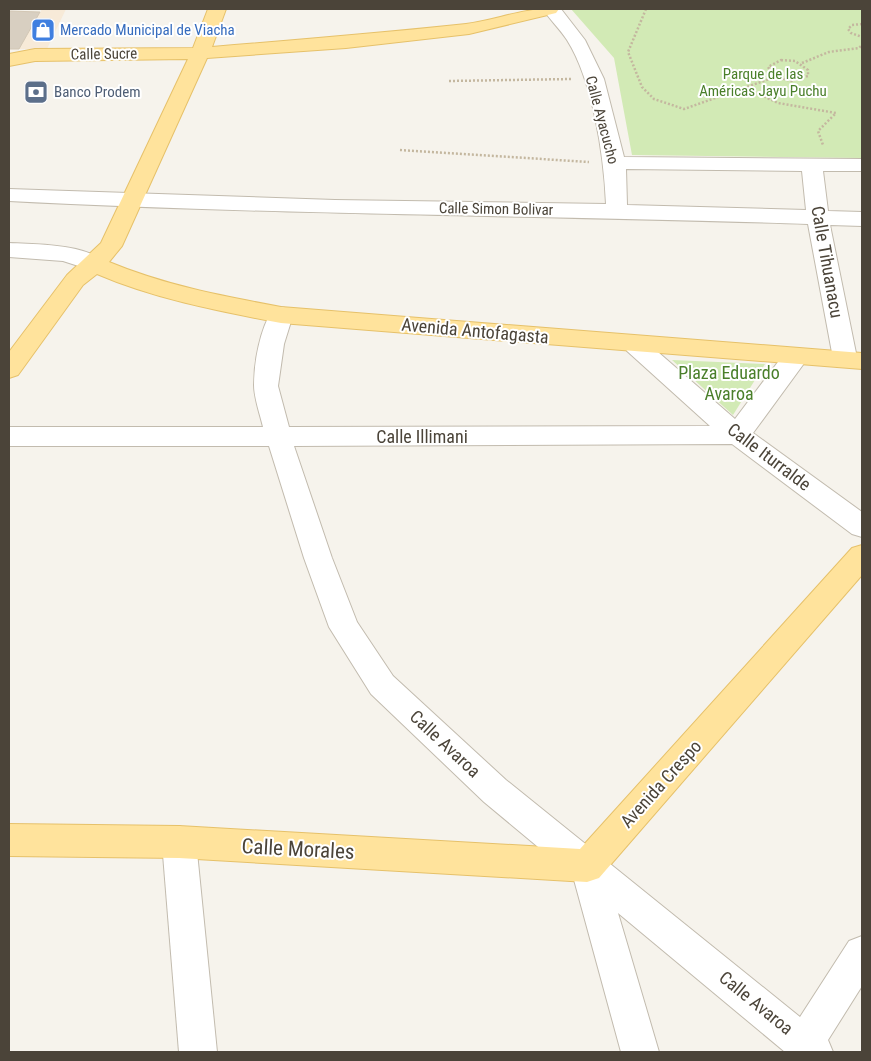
<svg xmlns="http://www.w3.org/2000/svg" width="871" height="1061" font-family="'Roboto Condensed',sans-serif">
<style>
.commercial{fill:#f7ead8}
.green{fill:#d2eab5}
.building{fill:#d8cfc1;stroke:#d3c7b4}
.lines{fill:none;stroke-linecap:round;stroke-linejoin:round}
.minor-casing{stroke:#c2bbae;stroke-width:2}
.major-casing{stroke:#e6c16a;stroke-width:2}
.path{stroke:#c4b79f;stroke-width:2.5;stroke-dasharray:2 2;stroke-linecap:butt}
.minor{fill:#fff;fill-rule:evenodd}
.major{fill:#ffe39c;fill-rule:evenodd}
.labels{text-anchor:middle;stroke-width:4;stroke-linejoin:round;paint-order:stroke}
.far-shop-label{font-size:15px;fill:#366cbe;stroke:#fff;text-anchor:start}
.far-street-label{font-size:15px;fill:#4b4439;stroke:#fff}
.far-park-label{font-size:15px;fill:#4a7f2a;stroke:#fff}
.far-service-label{font-size:15px;fill:#4e5e75;stroke:#fff;text-anchor:start}
.street-label{font-size:18px;fill:#4b4439;stroke:#fff}
.park-label{font-size:18px;fill:#4a7f2a;stroke:#fff}
.near-street-label{font-size:21px;fill:#4b4439;stroke:#fff}
</style>
<rect width="100%" height="100%" fill="#f6f3ec"/>
<path class="commercial" d="M42,9H66L47,49H19Z"/>
<g class="green">
<path d="M571,9H862V158L632,155L614,58Z"/>
<path d="M672,360L765,364L733,415Z"/>
</g>
<path class="building" d="M9,11L40,12L19,49H9Z"/>
<g class="lines">
<g class="minor-casing">
<g id="minor">
<path d="M543,9H561L585,40L604,79L624,157L862,159V171H823L828,211L862,212V226L830,225L857,358L854,364L845,366L836,364L833,358L808,224C542,215 275,215 9,201V189L335,200L606,204C604,156 593,81 567,40C560,29 550,20 543,9ZM626,169L802,171L806,210L627,205Z"/>
<path d="M9,243C31,244 92,244 105,264L102,269L94,271L63,261L9,257Z"/>
<path d="M281,307L289,309L293,315L284,344L278,386L289,427L710,426L627,351L623,345L627,339L635,337L643,339L735,419L787,350L796,348L805,350L808,356L805,362L753,433L862,512V537L852,534L732,444L294,446L332,558L357,622L393,676L506,780L800,1017L849,941L862,936V986L828,1040L833,1052H785L618,913L659,1052H621L573,876L484,802L371,694L329,627L304,558L269,446H9V427H263C260,414 254,398 254,385C254,362 260,329 273,309Z"/>
<path d="M179,826L191,831L196,842L217,1052H179L162,842L167,831Z"/>
</g>
</g>
<g class="major-casing">
<g id="major">
<path d="M208,9H226L212,47C297,40 381,33 466,24C499,20 523,7 559,9L556,13L469,34L346,48L207,58L122,246L109,262C164,285 222,296 281,307L862,353V369L281,323C219,311 155,299 97,274L83,285L18,375L9,378V352L67,275L101,243L188,59L35,61L9,66V54L35,49L193,48Z"/>
<path d="M862,545V575L599,878L587,882L179,858L9,856V824L179,826L580,849L852,548Z"/>
</g>
</g>
<g class="path">
<path d="M646,9L628,52L642,87L654,99L684,109L775,77"/>
<path d="M862,24L852,25L848,29L851,33L862,37"/>
<path d="M781,60L795,61L808,70V76L791,81L774,76L768,67Z"/>
<path d="M802,63L829,52L859,48L862,45"/>
<path d="M449,81L571,79"/>
<path d="M746,88L778,103L836,113L818,131L823,145"/>
<path d="M400,150L589,162"/>
</g>
<use href="#minor" class="minor"/>
<use href="#major" class="major"/>
</g>
<defs>
<g id="shop-square" transform="scale(1.25)"><rect x="-9" y="-9" width="18" height="18" rx="4" fill="#3f7fe0" stroke="#fff"/><path d="M-5-2.5h2.3a2.7 3.5 0 0 1 5.4 0H5L5.5 6h-11ZM-1.5-2.5h3a1.5 2.3 0 0 0-3 0Z" fill="#fff"/></g>
<g id="bank-square" transform="scale(1.25)"><rect x="-9" y="-9" width="18" height="18" rx="4" fill="#5c6f8a" stroke="#fff"/><path d="M-6-4H6V4H-6ZM0-2.3a2.3 2.3 0 1 0 0 4.6a2.3 2.3 0 1 0 0-4.6Z" fill="#fff"/></g>
</defs>
<g fill-rule="evenodd">
<use href="#shop-square" x="43" y="30"/>
<use href="#bank-square" x="36" y="92"/>
</g>
<g class="labels">
<g class="far-shop-label">
<text x="60" y="35">Mercado Municipal de Viacha</text>
</g>
<g class="far-street-label">
<text transform="translate(104 54) rotate(-1)" y="5">Calle Sucre</text>
<text transform="translate(602 120) rotate(75)" y="5">Calle Ayacucho</text>
<text transform="translate(496 209) rotate(1)" y="5">Calle Simon Bolivar</text>
</g>
<g class="far-park-label">
<text x="763" y="79">Parque de las<tspan x="763" dy="17">Américas Jayu Puchu</tspan></text>
</g>
<g class="far-service-label">
<text x="54" y="97">Banco Prodem</text>
</g>
<g class="street-label">
<text transform="translate(827 262) rotate(80)" y="6">Calle Tihuanacu</text>
<text transform="translate(475 331) rotate(5)" y="6">Avenida Antofagasta</text>
<text x="422" y="443">Calle Illimani</text>
<text transform="translate(769 457) rotate(37)" y="6">Calle Iturralde</text>
<text transform="translate(445 744) rotate(43)" y="6">Calle Avaroa</text>
<text transform="translate(661 784) rotate(-48)" y="6">Avenida Crespo</text>
<text transform="translate(756 1003) rotate(39)" y="6">Calle Avaroa</text>
</g>
<g class="park-label">
<text x="729" y="379">Plaza Eduardo<tspan x="729" dy="21">Avaroa</tspan></text>
</g>
<g class="near-street-label">
<text transform="translate(298 849) rotate(3)" y="7">Calle Morales</text>
</g>
</g>
<rect width="871" height="1061" fill="none" stroke="#4b4439" stroke-width="20"/>
</svg>
